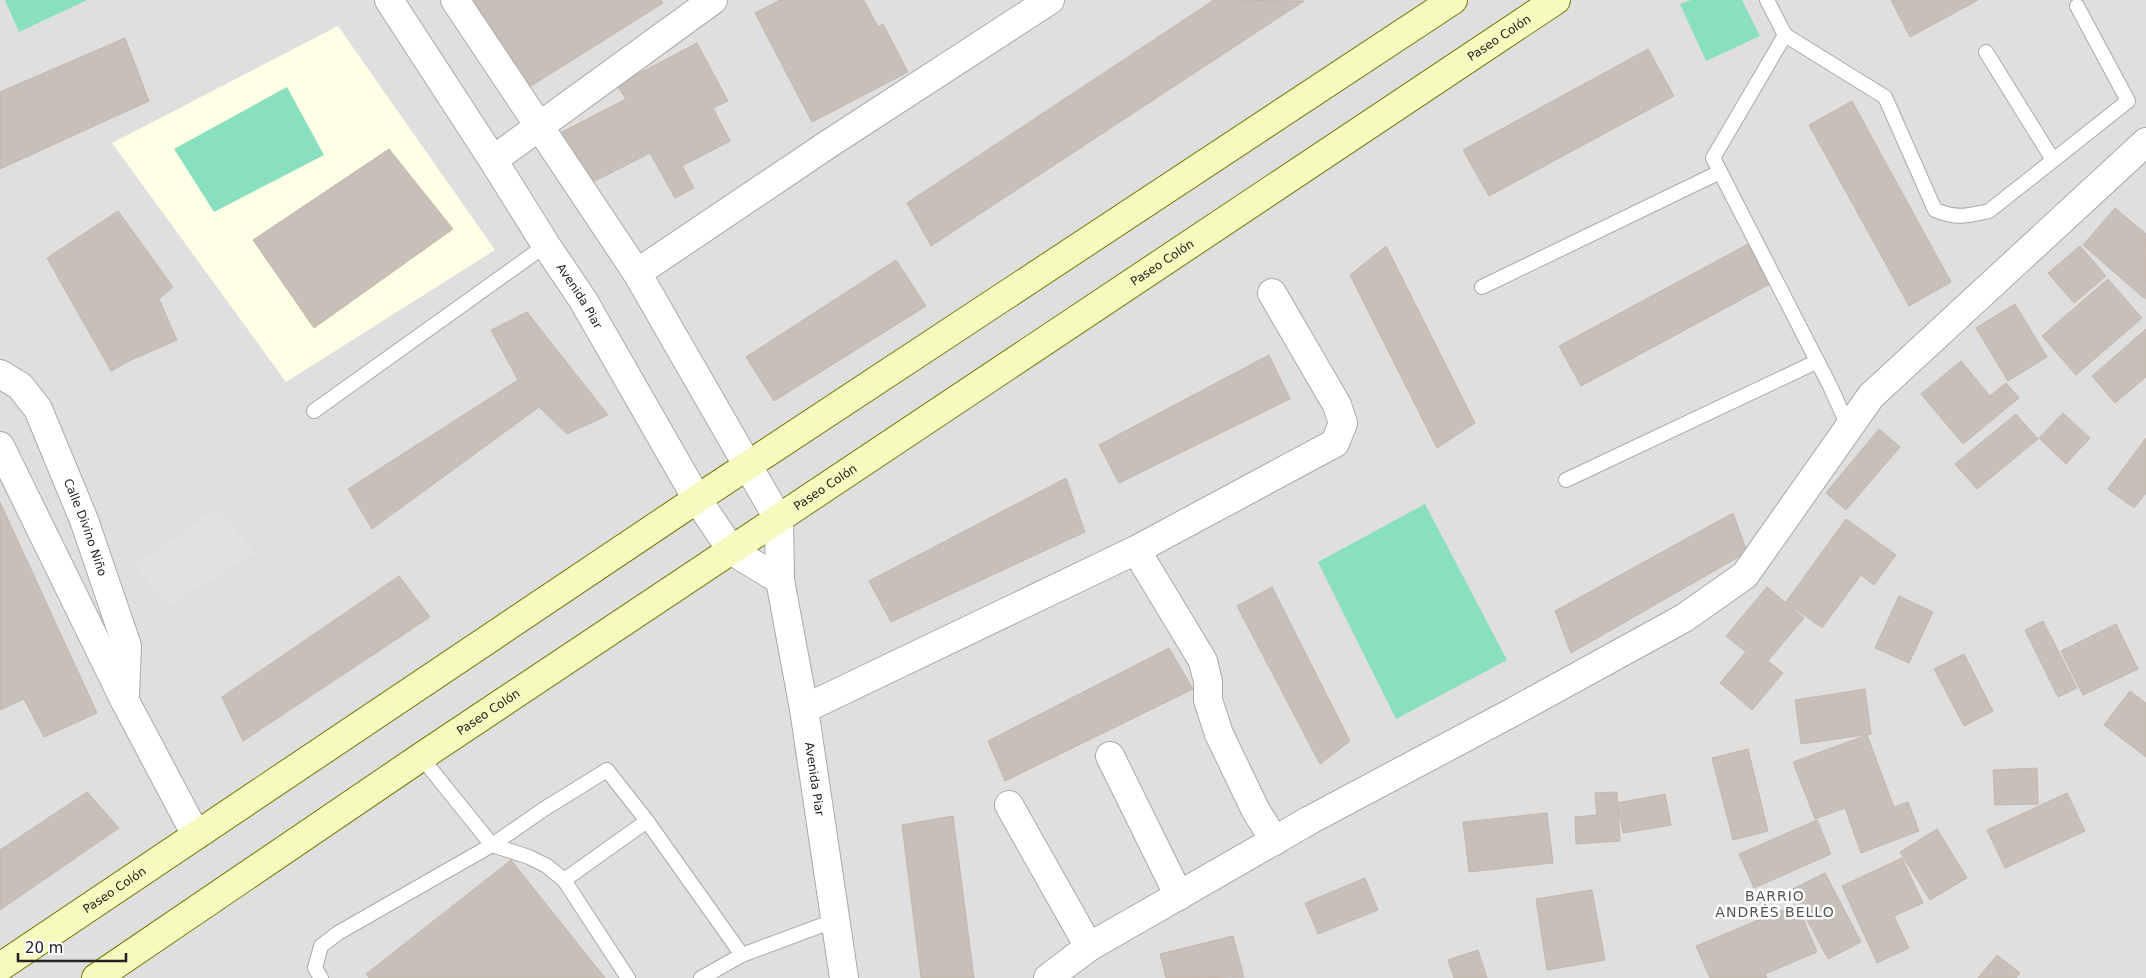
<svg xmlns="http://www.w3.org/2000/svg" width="2146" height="978" font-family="'DejaVu Sans',sans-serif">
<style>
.residential{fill:#e0dfdf}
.education{fill:#ffffe5}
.pitch{fill:#88e0be}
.parking{fill:#e2e2e2}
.building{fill:#c7bfb8;stroke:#c4b6ab}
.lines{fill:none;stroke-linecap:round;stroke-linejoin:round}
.lane-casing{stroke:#a9a9a9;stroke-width:16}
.street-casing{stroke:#a9a9a9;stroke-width:30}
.secondary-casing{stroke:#707d05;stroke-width:30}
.lane{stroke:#fff;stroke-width:14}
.street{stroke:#fff;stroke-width:28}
.secondary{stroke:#f7fabf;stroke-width:28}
.labels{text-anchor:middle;stroke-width:5;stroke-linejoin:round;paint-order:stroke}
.street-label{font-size:12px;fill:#222;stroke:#fff}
.neighbourhood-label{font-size:14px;letter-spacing:1px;fill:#555;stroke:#fff}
</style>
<rect width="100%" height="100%" fill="#f2efe9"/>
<rect class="residential" x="0" y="0" width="2146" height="978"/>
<path class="education" d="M338,26L495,250L286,382L112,143Z"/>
<g class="pitch">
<path d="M5,0H87L19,32Z"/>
<path d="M1691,0H1742L1760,36L1706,61L1680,4Z"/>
<path d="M287,87L324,155L214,212L174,149Z"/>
<path d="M1425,504L1507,660L1396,719L1318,562Z"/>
</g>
<path class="parking" d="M217,508L255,553L167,606L135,565Z"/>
<g class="building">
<path d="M465,0H661L663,3L523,91Z"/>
<path d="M780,0H864L878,27L883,24L908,72L812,122L755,13Z"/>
<path d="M1214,0L1304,1L931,246L907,203Z"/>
<path d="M1891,0H1978L1910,37Z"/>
<path d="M125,38L149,101L0,169V92Z"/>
<path d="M697,43L728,101L713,108L730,141L682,166L694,188L675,198L650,153L589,184L562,132L626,99L617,85Z"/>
<path d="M1648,49L1674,96L1489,196L1463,150Z"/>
<path d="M1852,101L1951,282L1909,306L1809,125Z"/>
<path d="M389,149L453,229L314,328L253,240Z"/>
<path d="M2115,208L2146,234L2145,299L2083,245Z"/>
<path d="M118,211L173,287L159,299L177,340L131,360L111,371L47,258Z"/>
<path d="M1748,244L1770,284L1581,386L1559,346Z"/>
<path d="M1386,246L1475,423L1437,448L1350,275Z"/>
<path d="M2080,246L2106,276L2074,303L2048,273Z"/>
<path d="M896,260L926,306L774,401L746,357Z"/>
<path d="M2108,279L2142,318L2076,375L2042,336Z"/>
<path d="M2015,304L2047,357L2008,381L1976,328Z"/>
<path d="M527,312L608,415L567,434L539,407L372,529L348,489L518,380L491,330Z"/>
<path d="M2146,329V377L2115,403L2092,376Z"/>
<path d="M1269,355L1290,399L1119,483L1099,445Z"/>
<path d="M1961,361L1990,396L2006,383L2019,398L1963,444L1921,394Z"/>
<path d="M2063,413L2090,438L2066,464L2039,438Z"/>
<path d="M2016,414L2038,439L1977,489L1955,464Z"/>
<path d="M1879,429L1900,447L1846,510L1826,493Z"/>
<path d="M2146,438V493L2134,508L2108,489Z"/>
<path d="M1066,478L1085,532L891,622L869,581Z"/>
<path d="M0,502L97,713L44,737L24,699L0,710Z"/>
<path d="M1733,513L1747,552L1571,653L1555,611Z"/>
<path d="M1846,519L1896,555L1874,585L1861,575L1822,628L1786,602Z"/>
<path d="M399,576L430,617L243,741L222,697Z"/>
<path d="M1272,587L1350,741L1320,764L1237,606Z"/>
<path d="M1767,587L1804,618L1768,661L1783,673L1752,710L1720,683L1746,652L1726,636Z"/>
<path d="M1899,596L1933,612L1909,663L1875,648Z"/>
<path d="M2043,621L2077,688L2058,697L2025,630Z"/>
<path d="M2116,624L2138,669L2083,695L2061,651Z"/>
<path d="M1169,648L1193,689L1005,781L988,741Z"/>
<path d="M1964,654L1993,711L1964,726L1934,669Z"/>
<path d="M1865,689L1871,734L1801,744L1795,700Z"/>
<path d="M2130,691L2146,703V757L2104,725Z"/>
<path d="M1867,735L1894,807L1908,802L1919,831L1861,853L1845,808L1815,819L1793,762Z"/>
<path d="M1748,749L1768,831L1733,840L1712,758Z"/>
<path d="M2037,768L2038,804L1995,805L1993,770Z"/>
<path d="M87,792L119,828L0,910V850Z"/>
<path d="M1617,792L1620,841L1576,844L1575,817L1597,815L1595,793Z"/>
<path d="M2067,793L2085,831L2005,868L1987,830Z"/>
<path d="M1665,794L1671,825L1623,833L1617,803Z"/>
<path d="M1547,813L1553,863L1469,872L1463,822Z"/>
<path d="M953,816L974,978H921L902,825Z"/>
<path d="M1817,820L1831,854L1754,888L1739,854Z"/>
<path d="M1937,829L1967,878L1930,900L1900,852Z"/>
<path d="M1902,858L1923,903L1894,916L1909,948L1877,963L1842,886Z"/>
<path d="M511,860L605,978H369L366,974Z"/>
<path d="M1825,873L1861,942L1828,959L1791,890Z"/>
<path d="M1365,878L1378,910L1318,934L1305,903Z"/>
<path d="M1592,890L1605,960L1547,970L1536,899Z"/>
<path d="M1797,904L1817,952L1765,974L1767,978H1710L1696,946Z"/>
<path d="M1233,936L1244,977L1166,978L1160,954Z"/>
<path d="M1478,950L1487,978H1454L1448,960Z"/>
<path d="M1997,955L2020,973L2016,978H1978Z"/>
</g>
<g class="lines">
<g class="lane-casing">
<g id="lane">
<path d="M1767,0L1785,35L1885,97L1935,210C1957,219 1966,216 1989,211L2128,101L2077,6"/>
<path d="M1785,35L1713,158L1830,386L1849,428"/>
<path d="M1986,52L2053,160"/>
<path d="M1482,287L1720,172"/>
<path d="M314,411L546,245"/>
<path d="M1566,480L1816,362"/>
<path d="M421,757L492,845L529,857L547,866L564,880L628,978"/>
<path d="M564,880L647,821"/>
<path d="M321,978L315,968L321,946L338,933L492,845L544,809L607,770L647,821L742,955"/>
<path d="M701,978L742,955L836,920"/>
</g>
</g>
<g class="street-casing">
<g id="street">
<path id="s1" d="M389,0L493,160L546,245L583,300L697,499L732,551L780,580"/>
<path id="s2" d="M455,0L637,273L779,520L780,580L804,709L844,978"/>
<path d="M493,160L713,0"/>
<path d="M637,273L830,143L1050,0"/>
<path id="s3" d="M0,374L20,386L38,409L84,520L127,646L125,697"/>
<path d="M0,446L125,701L196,835"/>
<path d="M1136,550L1203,661L1208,682V700L1219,734L1256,811L1275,841"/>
<path d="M804,709L1136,550L1335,443L1343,423L1337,405L1272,293"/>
<path d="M1110,756L1179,896"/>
<path d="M1009,805L1089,947"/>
<path d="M1048,978L1089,947L1310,820L1511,713L1684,618L1745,575L1871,396L2146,142"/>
</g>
</g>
<g class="secondary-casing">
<g id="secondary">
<path id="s4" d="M0,967L697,499L1453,0"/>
<path id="s5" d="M96,978L421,757L1556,0"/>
</g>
</g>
<use href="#lane" class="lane"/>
<use href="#street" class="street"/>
<use href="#secondary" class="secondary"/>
</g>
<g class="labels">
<g class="street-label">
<text dy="4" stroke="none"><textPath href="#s5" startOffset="1689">Paseo Colón</textPath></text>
<text dy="4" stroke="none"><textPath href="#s5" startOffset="1284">Paseo Colón</textPath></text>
<text dy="4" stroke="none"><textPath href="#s1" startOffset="352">Avenida Piar</textPath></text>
<text dy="4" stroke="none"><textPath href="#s5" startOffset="879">Paseo Colón</textPath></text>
<text dy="4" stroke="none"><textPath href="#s3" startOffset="180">Calle Divino Niño</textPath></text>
<text dy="4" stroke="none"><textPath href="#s5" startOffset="474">Paseo Colón</textPath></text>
<text dy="4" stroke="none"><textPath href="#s2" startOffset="875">Avenida Piar</textPath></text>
<text dy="4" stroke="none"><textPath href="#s4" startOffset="138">Paseo Colón</textPath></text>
</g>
<g class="neighbourhood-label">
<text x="1775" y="901">BARRIO<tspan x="1775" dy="16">ANDRÉS BELLO</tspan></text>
</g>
</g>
<path d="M18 953v8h108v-8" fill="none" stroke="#222222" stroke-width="2.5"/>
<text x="25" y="953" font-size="15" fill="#222222" stroke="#ffffff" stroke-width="4" paint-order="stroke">20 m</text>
</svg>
